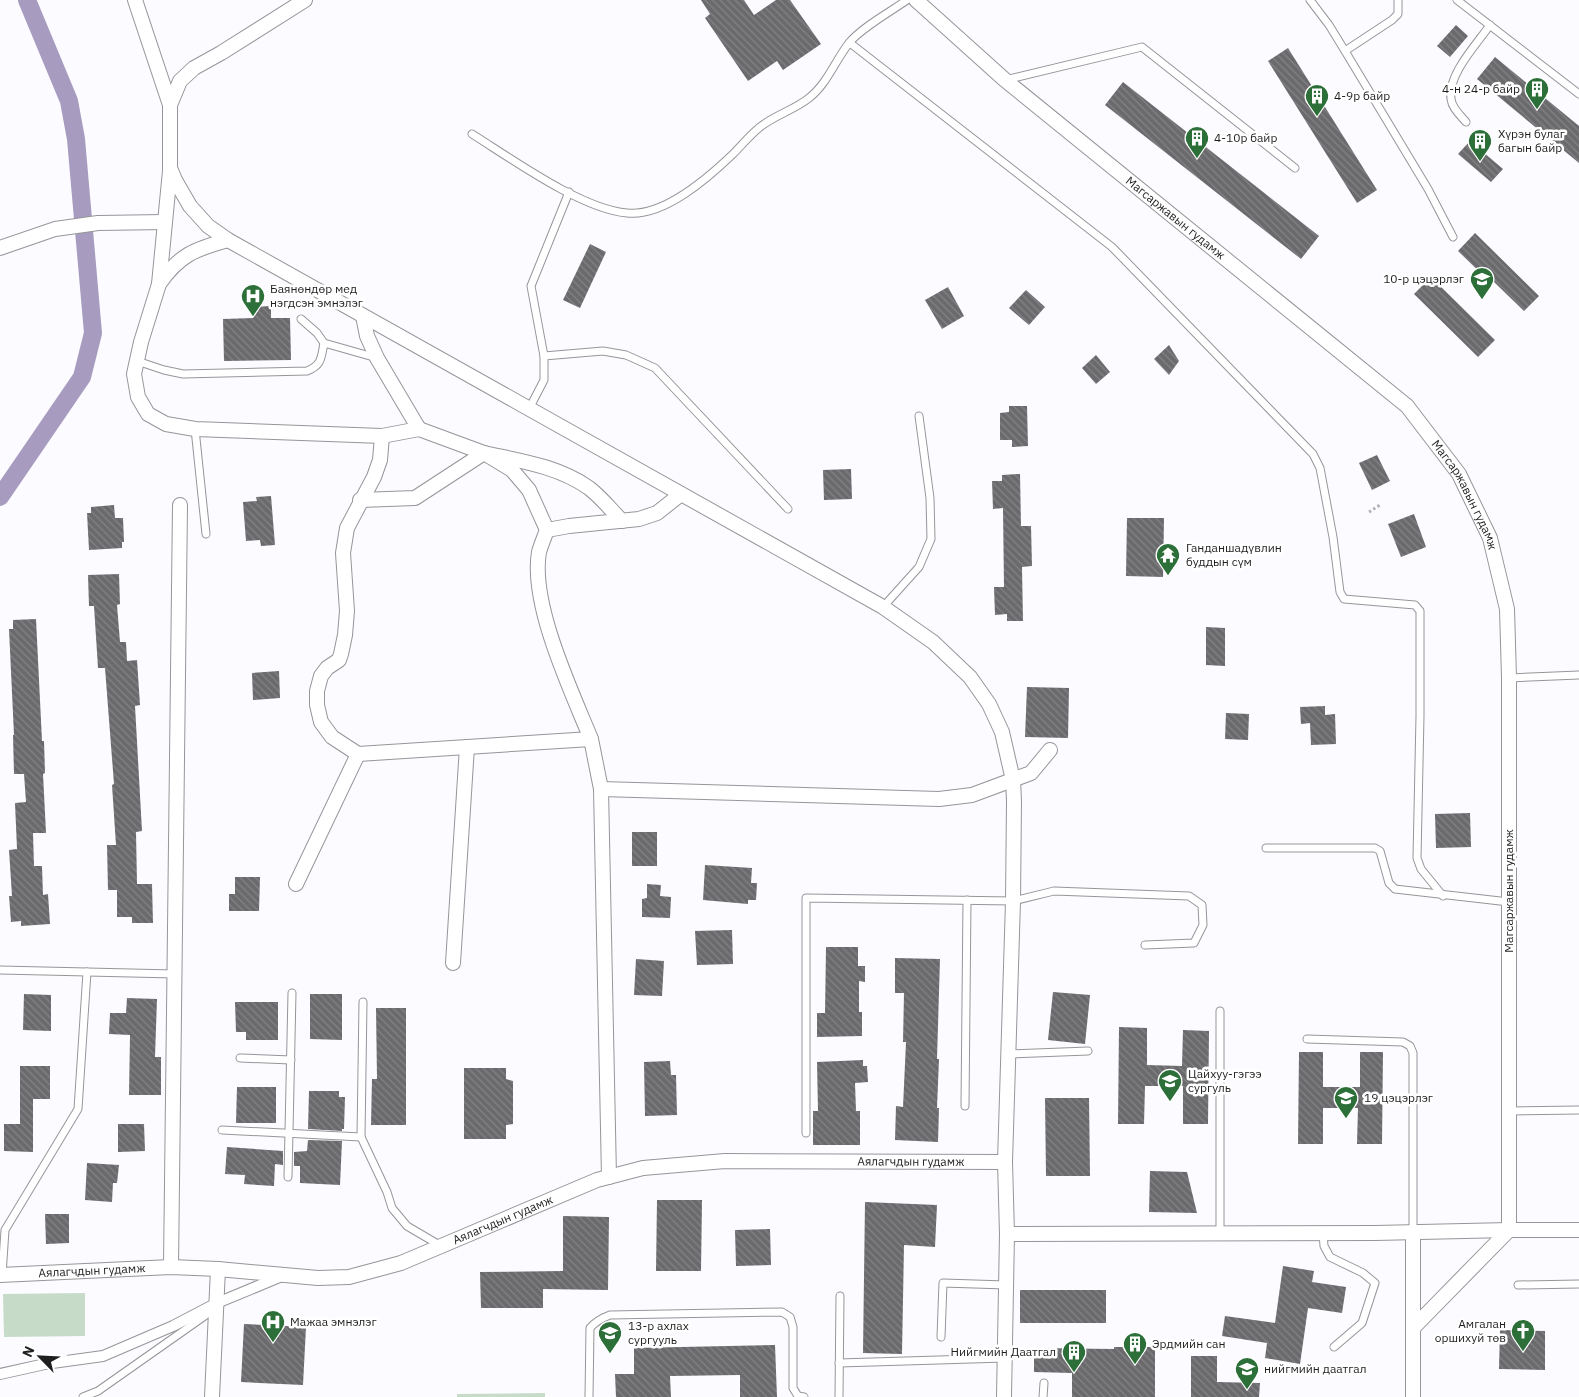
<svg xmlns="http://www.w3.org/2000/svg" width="1579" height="1397" font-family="'IBM Plex Sans',sans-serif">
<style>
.green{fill:#c6dbc8}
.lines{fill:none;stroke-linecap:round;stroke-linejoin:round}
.canal{stroke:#a79cbf;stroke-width:18}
.building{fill:url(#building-back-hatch)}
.service-casing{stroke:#969599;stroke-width:9}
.pedestrian-casing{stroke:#969599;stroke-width:12}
.minor-casing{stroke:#969599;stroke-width:16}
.path{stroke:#b2b1b4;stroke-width:3;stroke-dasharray:2.5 2.5;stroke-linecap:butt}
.service{stroke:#fff;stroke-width:7}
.pedestrian{stroke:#fff;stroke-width:10}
.minor{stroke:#fff;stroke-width:14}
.labels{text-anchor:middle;stroke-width:5;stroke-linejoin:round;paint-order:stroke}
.poi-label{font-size:12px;fill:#1f1f20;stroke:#fff;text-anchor:start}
.street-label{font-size:12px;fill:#1f1f20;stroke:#fff}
</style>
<defs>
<pattern id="building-back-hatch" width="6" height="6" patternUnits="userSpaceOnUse" patternTransform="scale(1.25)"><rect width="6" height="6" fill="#6a696c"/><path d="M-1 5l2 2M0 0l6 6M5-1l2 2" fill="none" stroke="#838284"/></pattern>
</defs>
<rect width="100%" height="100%" fill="#fcfbff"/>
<g class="green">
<path d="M85,1293V1336L4,1337L3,1294Z"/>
<path d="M545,1393V1397H457V1394Z"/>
</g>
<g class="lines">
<path class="canal" d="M0,497L82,377L93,333L76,139L69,101L27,0"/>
</g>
<g class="building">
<path d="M701,0H744L754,15L776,0H790L821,44L783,70L777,61L748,81L705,18L710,14Z"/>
<path d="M1456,25L1468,36L1450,57L1437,46Z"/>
<path d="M1288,48L1377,190L1357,203L1268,61Z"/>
<path d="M1495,57L1579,126V163L1477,79Z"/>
<path d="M1123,82L1319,236L1301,259L1105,105Z"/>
<path d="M1470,141L1503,169L1491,182L1458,154Z"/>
<path d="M1475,233L1539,296L1524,311L1494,282L1492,284L1458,251Z"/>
<path d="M590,244L606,252L580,308L563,300Z"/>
<path d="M1431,277L1495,340L1478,357L1414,294Z"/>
<path d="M948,287L964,316L942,329L925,300Z"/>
<path d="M1026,290L1045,307L1029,325L1009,308Z"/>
<path d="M271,306V318H290L291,360L224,361L223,319L253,318V307Z"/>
<path d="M1169,345L1179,361L1169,375L1154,359Z"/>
<path d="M1096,355L1110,372L1096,384L1082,368Z"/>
<path d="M1009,406H1027L1028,446L1012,447V440H1000V413L1009,412Z"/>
<path d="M1377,455L1390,481L1372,490L1359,463Z"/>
<path d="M851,469L852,499L824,500L823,470Z"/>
<path d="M1020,474L1021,526H1031L1032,566L1022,567L1023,621H1007V614L995,615L994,587H1004L1003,508L993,509L992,481H1002V475Z"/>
<path d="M271,496L275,545L261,546L260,540L246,541L243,502L257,501L256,497Z"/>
<path d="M114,505L115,518H123L124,542H122V548L89,550L87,513H91V507Z"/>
<path d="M1414,514L1426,547L1401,557L1388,524Z"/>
<path d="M1127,518H1164L1163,577L1126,576Z"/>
<path d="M119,574L120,604L117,605L120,642H126L127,661L137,660L140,705L135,706L142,831L136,832L137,884H152L153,923H132V917H117V890H108L107,845H116L112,785L114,784L105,668H98L94,606H89L88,575Z"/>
<path d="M36,619L42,741H44L45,773L43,774L46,833H33L34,866H42L43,895L48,894L50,924L21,926V921L11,922L9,896H12L9,850L17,849L15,803L26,802L24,774H14L13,735H14L9,629H13V620Z"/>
<path d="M1206,627L1225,628V666L1206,665Z"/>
<path d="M279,671L280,698L253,700L252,673Z"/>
<path d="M1027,687L1069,688L1068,738L1025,737Z"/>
<path d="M1325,706V715L1335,714L1336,744L1311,745L1310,723L1301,724L1300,707Z"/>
<path d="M1226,713L1249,714L1248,740L1225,739Z"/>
<path d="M1470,813L1471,847L1436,848L1435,814Z"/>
<rect x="632" y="832" width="25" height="34"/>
<path d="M705,865L752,868L751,883H757L756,900H748V904L703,900Z"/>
<path d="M235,877H260L259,911H229V894H235Z"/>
<path d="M647,884L661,885L660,896L671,897L670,918L642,917V899L647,898Z"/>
<path d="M732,930L733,964L697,965L695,931Z"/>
<path d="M826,947H858V966H865V982L859,981V1012H862V1036L817,1037V1013H825Z"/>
<path d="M895,958L940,959L937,1059H939L937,1108H939L938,1142L895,1140L896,1106L903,1107L906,1042H903L904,993H895Z"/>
<path d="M636,959L664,961L662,996L634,995Z"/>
<path d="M1053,992L1090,995L1085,1044L1048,1040Z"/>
<path d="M24,994L51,995V1031L23,1030Z"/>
<path d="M310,994H342V1040L310,1039Z"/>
<path d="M127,998L157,999L155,1057H161V1095H129L130,1035L109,1034L110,1013H126Z"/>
<path d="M235,1002H278V1040H246V1032H236Z"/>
<path d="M376,1008H406V1125H371L372,1079H377Z"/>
<path d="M1119,1027L1147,1028V1065L1182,1066L1183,1030L1209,1031L1208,1124H1183V1086H1145L1144,1124H1118Z"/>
<path d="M1299,1052H1323V1087H1360V1052H1383L1382,1144H1357L1358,1108H1323V1144H1298Z"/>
<path d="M863,1060V1066H867L868,1082L855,1083L856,1111H860V1145H813V1111H818L817,1062Z"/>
<path d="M670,1061L671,1075H676L677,1115L645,1116L644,1062Z"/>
<path d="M20,1066H50V1099H33V1152L4,1151V1124H20Z"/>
<path d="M464,1068H506V1079L513,1081V1124L506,1125V1139H464Z"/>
<path d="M237,1087H276V1123H236Z"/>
<path d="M309,1091H339V1097H345L344,1129H342V1131L308,1129Z"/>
<path d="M1045,1098H1089L1090,1176H1046Z"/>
<path d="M118,1124H144L145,1151L118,1152Z"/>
<path d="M308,1140L342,1141L340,1185L300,1183V1166H294V1152L307,1151Z"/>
<path d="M227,1147L283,1151V1165L275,1164L274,1186L244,1184L245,1175L225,1174Z"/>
<path d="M87,1163L119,1165L117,1183H113L112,1202L85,1200Z"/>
<path d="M1150,1171L1187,1172L1197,1213L1149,1212Z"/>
<path d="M657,1200H702L701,1271H656Z"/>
<path d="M865,1202L937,1205L935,1247L904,1245L902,1354L863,1353Z"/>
<path d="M45,1214H69V1243L46,1244Z"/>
<path d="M563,1216L609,1217L608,1290L543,1289V1308H481L480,1272L563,1271Z"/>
<path d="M770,1229L771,1265L736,1266L735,1230Z"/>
<path d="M1283,1266L1314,1271L1312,1282L1346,1287L1342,1313L1308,1308L1300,1364L1265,1358L1267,1343L1222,1336L1225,1316L1275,1323Z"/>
<rect x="1020" y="1290" width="86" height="33"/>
<path d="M244,1324L306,1327L303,1385L241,1382Z"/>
<path d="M1500,1330L1545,1331V1370L1499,1369Z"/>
<path d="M775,1345L777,1397H740V1375L670,1376L671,1397H616L615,1374H634V1348Z"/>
<path d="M1114,1347H1155V1397H1072V1373L1034,1372V1348L1114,1349Z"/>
<path d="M1191,1356H1217V1382L1260,1383L1259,1397H1191Z"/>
</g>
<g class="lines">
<g class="service-casing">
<g id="service">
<path d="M1310,0L1329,25L1345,51"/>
<path d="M1398,0V14L1392,20L1345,51L1428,189L1453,237"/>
<path d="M1457,0L1579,94"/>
<path d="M850,43L1112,247L1313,454L1320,468L1333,537L1340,592L1344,599L1415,605L1420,611V716L1417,858L1421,869L1443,896"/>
<path d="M1005,80L1142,47L1295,168"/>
<path d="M1466,122C1460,115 1452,108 1451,99C1447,75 1477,44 1490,25"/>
<path d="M472,134C512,159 581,209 627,213C664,217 708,178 733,154C742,145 750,135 760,127C775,115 794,110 809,98C827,84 835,61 849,43C861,28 890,12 907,0"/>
<path d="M301,319L317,333L324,343"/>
<path d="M544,356L603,351L626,355L655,368L788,509"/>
<path d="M137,361L164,370L183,374L307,371C322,365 321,358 324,343L377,358"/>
<path d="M529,409L544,380V356L531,286L569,192"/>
<path d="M195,429L206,534"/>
<path d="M883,607L919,567L931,539L930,498L919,416"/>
<path d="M1509,678L1579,675"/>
<path d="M1266,848H1375L1380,851L1389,883L1395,889L1509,902"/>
<path d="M0,970L175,974"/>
<path d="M363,1002L361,1137L387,1192L392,1208L407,1226L441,1246"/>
<path d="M1307,1039L1403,1042L1410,1046L1413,1053V1232"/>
<path d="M1008,1054L1088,1051"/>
<path d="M240,1058L291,1060"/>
<path d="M965,1106L967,900"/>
<path d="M1509,1111L1579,1110"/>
<path d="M222,1130L361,1137"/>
<path d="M806,1133V898L1013,901L1054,891L1189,896L1202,905L1203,925L1194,943L1145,945"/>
<path d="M288,1177L292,993"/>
<path d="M1220,1233V1011"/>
<path d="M1323,1233L1324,1246L1330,1257L1363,1273L1375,1283L1362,1323L1334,1347"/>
<path d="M2,1275L5,1230L78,1109L87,972"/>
<path d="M1518,1285L1579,1284"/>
<path d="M941,1337L943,1283L1006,1285"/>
<path d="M839,1363L1005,1358"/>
<path d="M83,1397L98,1391L216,1308"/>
<path d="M589,1397L590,1328C596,1321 602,1318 610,1315L782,1312L790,1317L793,1327V1388L798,1396L804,1397"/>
<path d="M839,1397L840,1296"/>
<path d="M1043,1397L1044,1383"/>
</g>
</g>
<g class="pedestrian-casing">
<path id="pedestrian" d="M0,1374L45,1364L103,1356L173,1326L217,1303L282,1276"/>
</g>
<g class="minor-casing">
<g id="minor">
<path d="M135,0L170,105"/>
<path d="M305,0L221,53L194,68L180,81L170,105V168L175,180L190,206L208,226L228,240L883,607L933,642L970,677L989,704L1002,732L1013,780L1014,801L1013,901L1005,1162L1007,1234L1004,1397"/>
<path id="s1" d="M916,0L1005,80L1407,406L1459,474L1490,538L1507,609L1509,678V1230"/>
<path d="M170,171L159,284L141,342L134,374L138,397L148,414L166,424L195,429L382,436L419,429L484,453L512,470L529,490L547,530"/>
<path d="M0,248L55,229L98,223L165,222"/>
<path d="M159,284C179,255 195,249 228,240"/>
<path d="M363,316L367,336L377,358L419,429"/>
<path d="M360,500L415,498L484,453C520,461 558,466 589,488C601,497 611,510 622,521"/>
<path d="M591,739L601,789"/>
<path d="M358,754L332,737L321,722L317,705V691L321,676L327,668L339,660L341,654L345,635L347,611L343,553L347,528L374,477L380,460L382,436"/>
<path d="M296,884L358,754L591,739C571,690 530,604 539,552C541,545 544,538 547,530L569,526L639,519L657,513L681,494"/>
<path d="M453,963L467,747"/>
<path d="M609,1177L601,789L939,799L972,795L1031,773L1050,750"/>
<path d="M1007,1234L1375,1233L1509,1230H1579"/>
<path d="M171,1267L180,505"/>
<path id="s2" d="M0,1275L171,1267L218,1269L318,1278L349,1277L401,1263L597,1180L643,1168L725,1161L1005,1162"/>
<path d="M1413,1328V1232"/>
<path d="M212,1397L218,1269"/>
<path d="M1413,1397V1328L1509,1230"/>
</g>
</g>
<path class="path" d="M1369,512L1380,505"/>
<use href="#service" class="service"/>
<use href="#pedestrian" class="pedestrian"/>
<use href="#minor" class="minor"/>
</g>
<defs>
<g id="building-pin" transform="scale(1.25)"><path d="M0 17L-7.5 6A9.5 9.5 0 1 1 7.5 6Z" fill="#2c6f39" stroke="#fff"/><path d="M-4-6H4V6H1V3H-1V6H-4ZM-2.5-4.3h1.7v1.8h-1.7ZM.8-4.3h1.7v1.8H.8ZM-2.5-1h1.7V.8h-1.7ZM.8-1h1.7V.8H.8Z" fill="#fff"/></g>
<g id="school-pin" transform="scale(1.25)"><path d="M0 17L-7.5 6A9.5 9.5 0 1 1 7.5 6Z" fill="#2c6f39" stroke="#fff"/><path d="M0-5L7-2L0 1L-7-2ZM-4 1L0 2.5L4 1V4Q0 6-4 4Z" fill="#fff"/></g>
<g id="hospital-pin" transform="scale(1.25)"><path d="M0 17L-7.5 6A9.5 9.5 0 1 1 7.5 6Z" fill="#2c6f39" stroke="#fff"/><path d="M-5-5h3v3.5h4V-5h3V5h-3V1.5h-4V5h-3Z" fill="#fff"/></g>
<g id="temple-pin" transform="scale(1.25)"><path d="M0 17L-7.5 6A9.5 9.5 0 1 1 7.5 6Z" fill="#2c6f39" stroke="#fff"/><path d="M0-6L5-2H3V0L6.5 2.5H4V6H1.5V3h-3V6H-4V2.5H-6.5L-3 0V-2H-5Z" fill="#fff"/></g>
<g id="church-pin" transform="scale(1.25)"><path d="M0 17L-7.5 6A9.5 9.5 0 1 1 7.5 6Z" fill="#2c6f39" stroke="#fff"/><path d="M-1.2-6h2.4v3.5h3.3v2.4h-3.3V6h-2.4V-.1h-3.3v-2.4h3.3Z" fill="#fff"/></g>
</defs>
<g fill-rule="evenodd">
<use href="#building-pin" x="1537" y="89"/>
<use href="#building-pin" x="1317" y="96"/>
<use href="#building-pin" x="1197" y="138"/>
<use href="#building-pin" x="1480" y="141"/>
<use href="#school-pin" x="1482" y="279"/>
<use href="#hospital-pin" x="253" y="296"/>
<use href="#temple-pin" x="1168" y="555"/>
<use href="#school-pin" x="1170" y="1081"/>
<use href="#school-pin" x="1346" y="1098"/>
<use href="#hospital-pin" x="273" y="1322"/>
<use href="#church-pin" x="1523" y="1331"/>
<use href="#school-pin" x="610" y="1333"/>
<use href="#building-pin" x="1135" y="1344"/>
<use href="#building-pin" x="1074" y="1352"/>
<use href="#school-pin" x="1247" y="1369"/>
</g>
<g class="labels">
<g class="poi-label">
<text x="1520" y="93" text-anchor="end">4-н 24-р байр</text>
<text x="1334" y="100">4-9р байр</text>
<text x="1498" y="138">Хүрэн булаг<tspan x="1498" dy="14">багын байр</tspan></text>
<text x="1214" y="142">4-10р байр</text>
<text x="1464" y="283" text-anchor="end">10-р цэцэрлэг</text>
<text x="270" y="293">Баянөндөр мед<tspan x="270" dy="14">нэгдсэн эмнэлэг</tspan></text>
<text x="1186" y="552">Ганданшадүвлин<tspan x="1186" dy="14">буддын сүм</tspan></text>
<text x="1188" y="1078">Цайхуу-гэгээ<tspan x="1188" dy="14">сургуль</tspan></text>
<text x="1364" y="1102">19 цэцэрлэг</text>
<text x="290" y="1326">Maжаа эмнэлэг</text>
<text x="1506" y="1328" text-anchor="end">Амгалан<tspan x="1506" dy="14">оршихуй төв</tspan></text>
<text x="628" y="1330">13-р ахлах<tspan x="628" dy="14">сургууль</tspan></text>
<text x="1152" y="1348">Эрдмийн сан</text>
<text x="1056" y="1356" text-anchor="end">Нийгмийн Даатгал</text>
<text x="1264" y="1373">нийгмийн даатгал</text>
</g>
<g class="street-label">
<text dy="4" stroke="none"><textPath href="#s1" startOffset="339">Магсаржавын гудамж</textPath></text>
<text dy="4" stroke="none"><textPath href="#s1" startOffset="744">Магсаржавын гудамж</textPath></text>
<text transform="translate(1509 891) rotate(-90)" y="4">Магсаржавын гудамж</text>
<text dy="4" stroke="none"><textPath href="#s2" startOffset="932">Аялагчдын гудамж</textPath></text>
<text dy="4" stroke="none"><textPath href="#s2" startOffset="514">Аялагчдын гудамж</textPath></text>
<text dy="4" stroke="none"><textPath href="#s2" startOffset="92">Аялагчдын гудамж</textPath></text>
</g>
</g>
<g transform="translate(40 1357) rotate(294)" stroke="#ffffff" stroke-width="4" paint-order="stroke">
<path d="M0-4L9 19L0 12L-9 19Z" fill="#1f1f20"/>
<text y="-8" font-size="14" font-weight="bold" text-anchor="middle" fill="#1f1f20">N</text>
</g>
</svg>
